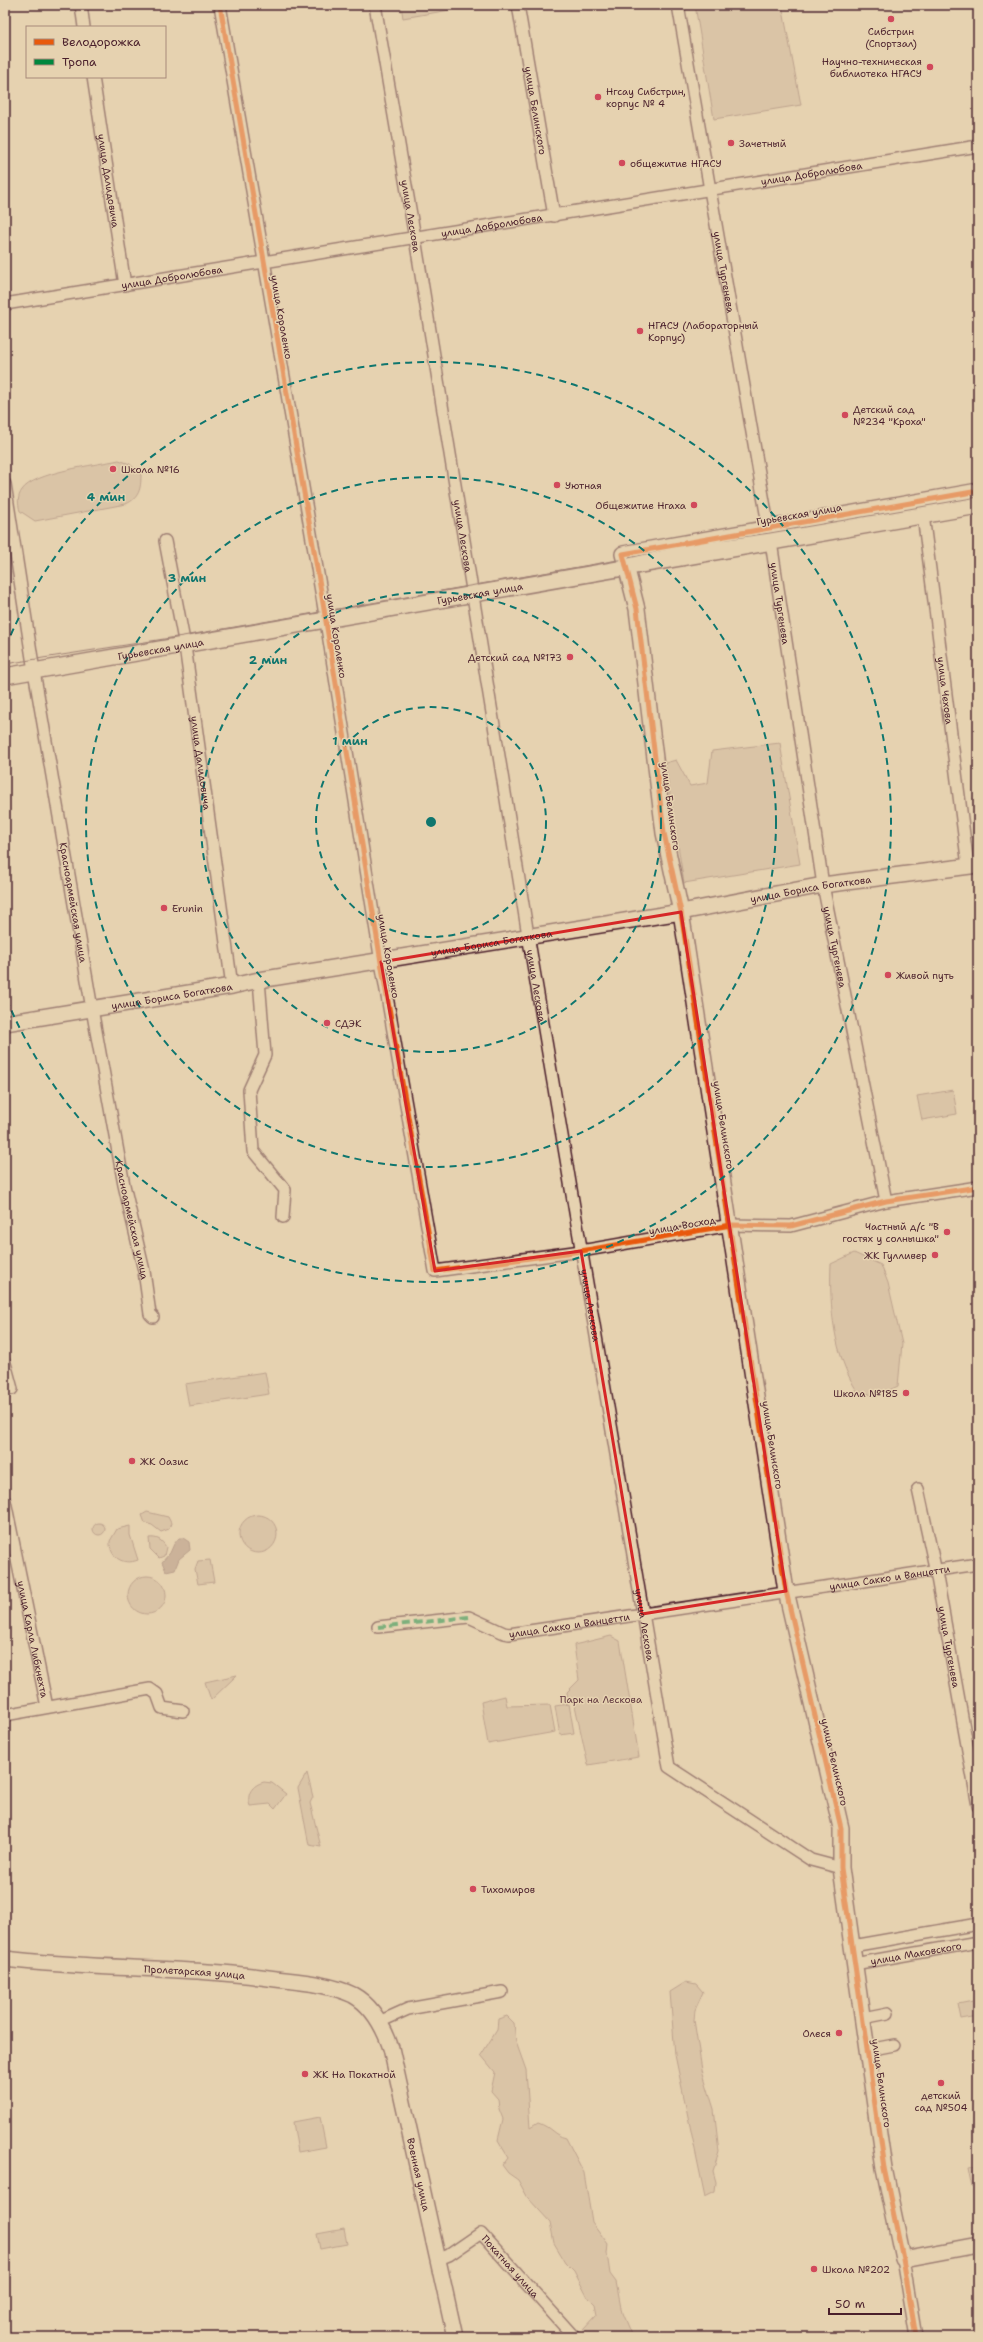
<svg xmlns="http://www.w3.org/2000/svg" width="983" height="2342" font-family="'Shantell Sans',sans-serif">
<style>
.green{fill:#cdb49a;stroke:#8c6a62}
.water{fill:#aa8d7d;stroke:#84615c}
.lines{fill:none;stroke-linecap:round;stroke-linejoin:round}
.street-casing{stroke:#4a1f2b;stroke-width:14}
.secondary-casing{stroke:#4a1f2b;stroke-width:18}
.street{stroke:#e6d2b0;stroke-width:11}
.secondary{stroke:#e6d2b0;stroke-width:15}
.tram{stroke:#4a1f2b;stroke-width:1}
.quiet{stroke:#00873e;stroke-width:4;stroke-dasharray:8 4;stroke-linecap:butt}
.cycleway-casing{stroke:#e6d2b0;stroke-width:8}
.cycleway{stroke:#e8590c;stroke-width:5}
.marked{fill:none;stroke:#d62828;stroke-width:3;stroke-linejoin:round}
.ring{fill:none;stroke:#0f766e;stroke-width:2;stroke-dasharray:7 5}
.poi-dot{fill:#d1495b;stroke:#e6d2b0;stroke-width:1.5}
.labels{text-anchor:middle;stroke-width:3;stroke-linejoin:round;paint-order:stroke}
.poi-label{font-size:10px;fill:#4a1f2b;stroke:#e6d2b0;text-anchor:start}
.street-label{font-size:10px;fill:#4a1f2b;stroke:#e6d2b0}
.park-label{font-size:10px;fill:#5e353c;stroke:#e6d2b0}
.centre{fill:#0f766e;stroke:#e6d2b0;stroke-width:2}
.ring-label{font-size:12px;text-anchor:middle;font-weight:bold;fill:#0f766e;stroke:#e6d2b0;stroke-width:3;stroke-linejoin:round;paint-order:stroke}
</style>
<rect width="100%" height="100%" fill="#e6d2b0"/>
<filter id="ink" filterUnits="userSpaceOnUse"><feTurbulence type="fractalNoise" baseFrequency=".025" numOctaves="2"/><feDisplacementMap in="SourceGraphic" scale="8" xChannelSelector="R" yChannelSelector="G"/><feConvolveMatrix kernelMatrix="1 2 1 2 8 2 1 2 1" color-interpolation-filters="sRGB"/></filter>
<g filter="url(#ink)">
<g class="green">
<path d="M401,5H479L403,18Z"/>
<path d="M695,5H782L801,105L714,119Z"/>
<path d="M119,460L130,464L141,475C141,489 139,498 126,504L35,521L20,511C18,504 17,497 22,490C34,472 96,465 119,460Z"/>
<path d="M780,743L800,864L684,883L665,763L676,760L690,786L708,783L712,751Z"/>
<path d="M953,1090L957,1114L922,1120L917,1096Z"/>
<path d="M854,1253L881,1265L888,1283L902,1344L898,1386L877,1396L857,1391C834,1355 829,1306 831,1264Z"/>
<path d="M265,1372L269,1394L189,1406L185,1384Z"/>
<path d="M147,1512L168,1517L171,1523L169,1529L161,1532L152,1525L145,1523L142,1515Z"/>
<circle cx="258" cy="1534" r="19"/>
<circle cx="99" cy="1529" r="6"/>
<path d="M130,1526V1535L138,1560C123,1566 109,1557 110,1541L117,1529Z"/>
<path d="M149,1538C157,1537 162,1540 166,1547L164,1556L159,1558L150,1549Z"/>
<path d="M210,1560L214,1582L198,1584L195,1569L198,1561Z"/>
<circle cx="147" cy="1595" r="19"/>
<path d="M611,1636L620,1641L639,1757L588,1765L574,1701L568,1700L567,1692L579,1680L574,1645Z"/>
<path d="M237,1675L211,1700L205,1682Z"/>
<path d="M505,1696L507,1706L550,1705L555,1732L488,1744L481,1702Z"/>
<path d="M569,1704L574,1733L560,1735L555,1706Z"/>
<path d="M307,1773L313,1797L310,1803L321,1847L309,1845L298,1788Z"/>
<path d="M264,1782L272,1783L286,1794L275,1809L270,1804L250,1806C246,1794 252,1785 264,1782Z"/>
<path d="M686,1982L696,1984L703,1992L695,2010L694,2020L702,2070L714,2109L719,2152L713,2171L716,2182L715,2192L705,2197L675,2055L670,1992Z"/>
<path d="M978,2000V2016L961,2019L958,2004Z"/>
<path d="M507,2016L514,2023L516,2042L526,2070L530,2128L538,2123C551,2127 553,2135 566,2138L584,2173L592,2222L608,2244L607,2254L610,2274L616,2282L622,2313L632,2337H584L583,2330L597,2315L595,2305L588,2298L574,2271L566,2263L554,2243L550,2222L528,2198L518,2180L508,2173L502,2165L508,2157L498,2140L503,2119L499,2109L498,2099L491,2091L495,2072L481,2055L497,2030L498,2019Z"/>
<path d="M320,2117L326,2147L298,2152L293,2122Z"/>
<path d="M978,2165V2186L972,2187L968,2167Z"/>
<path d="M344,2229L347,2244L320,2249L317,2234Z"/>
</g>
<path class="water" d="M179,1538H183L189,1542L190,1550L179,1559L175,1569L166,1571L162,1562L170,1553L174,1544Z"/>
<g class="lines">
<g class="street-casing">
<g id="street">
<path d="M81,5L84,27"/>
<path d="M220,5L323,603L381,962L435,1271L581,1251L731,1225L791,1226L886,1201L978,1187"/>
<path id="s1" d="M375,5L415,238L528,935L669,1767L811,1860L841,1868"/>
<path id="s2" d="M518,5L554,216"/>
<path id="s3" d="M678,5L771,542L823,885L886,1201"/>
<path id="s4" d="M93,77L125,285"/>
<path id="s5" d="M5,304L978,146"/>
<path id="s6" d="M5,484L34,671L92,1009L124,1185L144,1271L150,1314L153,1317"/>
<path id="s7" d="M923,515L968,866"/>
<path id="s8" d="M165,541L185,646L232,986"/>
<path d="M259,980L265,1055L249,1090L253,1151L285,1190L283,1217"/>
<path d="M5,1363L12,1389"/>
<path id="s9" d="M918,1489L936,1572L978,1806"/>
<path id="s10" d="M5,1501L47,1707"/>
<path id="s11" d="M378,1627L469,1617L504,1633L509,1634L978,1564"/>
<path d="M5,1715L150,1689L157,1694L162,1708L183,1711"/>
<path d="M852,1946L978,1924"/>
<path id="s12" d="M854,1964L978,1942"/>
<path d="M863,2018L888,2013"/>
<path d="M379,2022L408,2009L502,1992"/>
<path d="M868,2050L894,2045"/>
<path id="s13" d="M439,2259L449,2255L481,2233L574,2337"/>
<path d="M903,2259L916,2337"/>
</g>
</g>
<g class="secondary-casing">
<g id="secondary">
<path d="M978,491L623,554L637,609L664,833L681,912L786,1591L841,1828V1868L852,1946L884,2168L903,2259L978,2245"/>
<path id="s14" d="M5,676L978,506"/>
<path id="s15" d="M5,1023L232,986L259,980L681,912L823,885L978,865"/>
<path id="s16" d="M5,1959C95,1970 186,1966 276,1979C302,1982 330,1984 353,1995C373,2006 384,2028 391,2048L455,2337"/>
</g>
</g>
<use href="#street" class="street"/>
<use href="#secondary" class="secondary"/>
<path class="tram" d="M5,664L183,636L624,559L686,545L770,533L978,497"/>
<path class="quiet" d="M378,1627L469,1617"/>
<g class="cycleway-casing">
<g id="cycleway">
<path d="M220,5L323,603L381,962L435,1271L581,1251L731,1225L791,1226L886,1201L978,1187"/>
<path d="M916,2337L903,2259L884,2168L841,1868V1828L786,1591L681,912L664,833L637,609L623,554L978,491"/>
</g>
</g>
<use href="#cycleway" class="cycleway"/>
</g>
</g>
<path d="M0 0H983V2342H0ZM681,912L786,1591L642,1614L581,1251L435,1271L381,962Z" fill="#e6d2b0" fill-opacity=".55" fill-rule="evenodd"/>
<path class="marked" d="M681,912L786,1591L642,1614L581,1251L435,1271L381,962Z"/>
<g class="ring">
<circle cx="431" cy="822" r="115"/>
<circle cx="431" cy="822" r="230"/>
<circle cx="431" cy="822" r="345"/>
<path d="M6 646A460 460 0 1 1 6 998"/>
</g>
<g class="poi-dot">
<circle cx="891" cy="19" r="4"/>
<circle cx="930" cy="67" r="4"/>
<circle cx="598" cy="97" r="4"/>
<circle cx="731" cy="143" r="4"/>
<circle cx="622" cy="163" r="4"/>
<circle cx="640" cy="331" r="4"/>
<circle cx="845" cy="415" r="4"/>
<circle cx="113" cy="469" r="4"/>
<circle cx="557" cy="485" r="4"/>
<circle cx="694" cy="505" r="4"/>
<circle cx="570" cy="657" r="4"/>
<circle cx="164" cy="908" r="4"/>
<circle cx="888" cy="975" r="4"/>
<circle cx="327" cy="1023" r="4"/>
<circle cx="947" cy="1232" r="4"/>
<circle cx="935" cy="1255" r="4"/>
<circle cx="906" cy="1393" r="4"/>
<circle cx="132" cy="1461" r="4"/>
<circle cx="473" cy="1889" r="4"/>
<circle cx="839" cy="2033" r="4"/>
<circle cx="305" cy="2074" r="4"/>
<circle cx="941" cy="2083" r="4"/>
<circle cx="814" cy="2269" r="4"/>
</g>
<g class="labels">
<g class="poi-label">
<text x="891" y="35" text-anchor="middle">Сибстрин<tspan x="891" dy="12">(Спортзал)</tspan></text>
<text x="922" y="65" text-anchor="end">Научно-техническая<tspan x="922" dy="12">библиотека НГАСУ</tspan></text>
<text x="606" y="95">Нгсау Сибстрин,<tspan x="606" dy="12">корпус № 4</tspan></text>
<text x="739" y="147">Зачетный</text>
<text x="630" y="167">общежитие НГАСУ</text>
<text x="648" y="329">НГАСУ (Лабораторный<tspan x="648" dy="12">Корпус)</tspan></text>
<text x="853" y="413">Детский сад<tspan x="853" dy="12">№234 "Кроха"</tspan></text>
<text x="121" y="473">Школа №16</text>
<text x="565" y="489">Уютная</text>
<text x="686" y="509" text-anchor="end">Общежитие Нгаха</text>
<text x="562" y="661" text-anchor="end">Детский сад №173</text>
<text x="172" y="912">Erunin</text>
<text x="896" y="979">Живой путь</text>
<text x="335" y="1027">СДЭК</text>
<text x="939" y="1230" text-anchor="end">Частный д/c "В<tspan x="939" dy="12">гостях у солнышка"</tspan></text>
<text x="927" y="1259" text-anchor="end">ЖК Гулливер</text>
<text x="898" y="1397" text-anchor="end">Школа №185</text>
<text x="140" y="1465">ЖК Оазис</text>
<text x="481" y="1893">Тихомиров</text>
<text x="831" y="2037" text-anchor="end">Олеся</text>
<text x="313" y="2078">ЖК На Покатной</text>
<text x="941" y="2099" text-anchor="middle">детский<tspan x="941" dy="12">сад №504</tspan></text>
<text x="822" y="2273">Школа №202</text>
</g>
<g class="street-label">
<text dy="4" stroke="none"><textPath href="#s2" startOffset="107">улица Белинского</textPath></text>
<text dy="4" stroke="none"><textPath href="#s5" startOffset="817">улица Добролюбова</textPath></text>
<text dy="4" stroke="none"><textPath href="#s4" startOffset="105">улица Далидовича</textPath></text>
<text dy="4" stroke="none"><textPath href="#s1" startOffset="214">улица Лескова</textPath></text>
<text dy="4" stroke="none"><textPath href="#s5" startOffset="493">улица Добролюбова</textPath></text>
<text dy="4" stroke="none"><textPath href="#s3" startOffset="271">улица Тургенева</textPath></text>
<text dy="4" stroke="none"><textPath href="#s5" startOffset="169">улица Добролюбова</textPath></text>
<text transform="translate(282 317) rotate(80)" y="4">улица Короленко</text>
<text transform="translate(799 514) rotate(-10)" y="4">Гурьевская улица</text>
<text dy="4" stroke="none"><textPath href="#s1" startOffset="538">улица Лескова</textPath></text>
<text dy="4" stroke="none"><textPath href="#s14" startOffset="482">Гурьевская улица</textPath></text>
<text dy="4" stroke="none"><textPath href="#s3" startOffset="607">улица Тургенева</textPath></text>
<text transform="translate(337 636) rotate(81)" y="4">улица Короленко</text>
<text dy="4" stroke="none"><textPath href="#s14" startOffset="158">Гурьевская улица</textPath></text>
<text dy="4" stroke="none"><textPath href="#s7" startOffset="177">улица Чехова</textPath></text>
<text dy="4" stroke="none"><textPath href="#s8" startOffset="225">улица Далидовича</textPath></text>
<text transform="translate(671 806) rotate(82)" y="4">улица Белинского</text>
<text dy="4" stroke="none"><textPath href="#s15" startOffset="817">улица Бориса Богаткова</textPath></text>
<text dy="4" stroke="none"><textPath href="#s6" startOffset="424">Красноармейская улица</textPath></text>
<text dy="4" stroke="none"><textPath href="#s15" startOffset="493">улица Бориса Богаткова</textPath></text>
<text dy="4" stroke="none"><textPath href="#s3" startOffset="955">улица Тургенева</textPath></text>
<text transform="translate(389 956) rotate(80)" y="4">улица Короленко</text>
<text dy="4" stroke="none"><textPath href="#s1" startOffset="994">улица Лескова</textPath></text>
<text dy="4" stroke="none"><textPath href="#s15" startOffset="169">улица Бориса Богаткова</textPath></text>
<text transform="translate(724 1125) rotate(81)" y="4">улица Белинского</text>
<text dy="4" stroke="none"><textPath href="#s6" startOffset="747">Красноармейская улица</textPath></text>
<text transform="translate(682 1225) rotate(-10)" y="4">улица Восход</text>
<text dy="4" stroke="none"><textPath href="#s1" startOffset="1318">улица Лескова</textPath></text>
<text transform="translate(773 1445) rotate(81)" y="4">улица Белинского</text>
<text dy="4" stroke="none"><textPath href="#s11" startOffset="520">улица Сакко и Ванцетти</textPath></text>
<text dy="4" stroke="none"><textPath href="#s11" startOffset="196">улица Сакко и Ванцетти</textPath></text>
<text dy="4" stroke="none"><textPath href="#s1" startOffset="1642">улица Лескова</textPath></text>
<text dy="4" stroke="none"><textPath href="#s10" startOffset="141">улица Карла Либкнехта</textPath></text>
<text dy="4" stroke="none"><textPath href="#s9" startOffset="161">улица Тургенева</textPath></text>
<text transform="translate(835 1762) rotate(77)" y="4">улица Белинского</text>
<text dy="4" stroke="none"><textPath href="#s12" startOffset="63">улица Маковского</textPath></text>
<text dy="4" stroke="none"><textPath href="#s16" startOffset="190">Пролетарская улица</textPath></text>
<text transform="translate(882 2083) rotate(82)" y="4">улица Белинского</text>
<text dy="4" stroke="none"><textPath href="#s16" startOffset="547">Военная улица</textPath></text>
<text dy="4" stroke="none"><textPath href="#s13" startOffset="94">Покатная улица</textPath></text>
</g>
<g class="park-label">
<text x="601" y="1703">Парк на Лескова</text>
</g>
</g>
<circle cx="431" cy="822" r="6" class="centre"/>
<g class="ring-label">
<text x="106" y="501">4 мин</text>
<text x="187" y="582">3 мин</text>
<text x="268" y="664">2 мин</text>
<text x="350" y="745">1 мин</text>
</g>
<rect width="983" height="2342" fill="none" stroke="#e6d2b0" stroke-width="20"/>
<rect x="10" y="10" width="963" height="2322" fill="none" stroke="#4a1f2b" stroke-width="1.5" filter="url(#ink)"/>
<rect x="26" y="26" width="140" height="52" fill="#e6d2b0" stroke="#a88a7b"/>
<rect x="34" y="39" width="20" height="6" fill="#e8590c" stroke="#a88a7b"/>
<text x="62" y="46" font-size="12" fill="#4a1f2b">Велодорожка</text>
<rect x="34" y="59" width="20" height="6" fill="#00873e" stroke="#a88a7b"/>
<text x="62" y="66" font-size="12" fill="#4a1f2b">Тропа</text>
<path d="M829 2308v6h72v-6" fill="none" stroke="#4a1f2b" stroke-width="2"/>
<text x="835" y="2308" font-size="12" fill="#4a1f2b" stroke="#e6d2b0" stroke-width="3" paint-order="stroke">50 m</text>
</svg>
